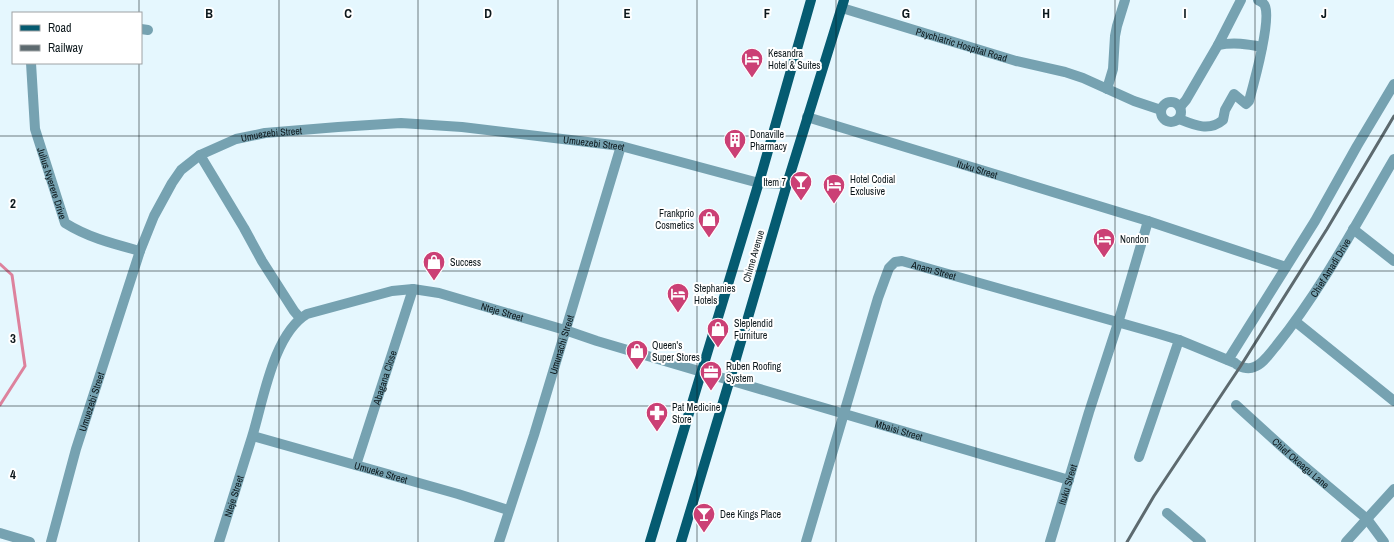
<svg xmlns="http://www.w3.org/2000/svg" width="1394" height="542" font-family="'Archivo Narrow',sans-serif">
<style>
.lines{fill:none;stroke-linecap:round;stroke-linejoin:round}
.stream{stroke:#dd829d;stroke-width:3}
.minor{stroke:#76a2b1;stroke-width:10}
.primary{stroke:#055b71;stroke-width:10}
.rail{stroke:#5d6a6f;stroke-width:3}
.grid{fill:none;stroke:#0c171b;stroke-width:1;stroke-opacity:0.55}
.labels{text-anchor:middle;stroke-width:4;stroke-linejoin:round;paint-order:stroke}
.street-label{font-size:10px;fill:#0c171b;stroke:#fff}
.poi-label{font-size:10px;fill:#0c171b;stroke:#fff;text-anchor:start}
.grid-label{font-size:13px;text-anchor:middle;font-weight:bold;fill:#0c171b;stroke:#fff;stroke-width:4;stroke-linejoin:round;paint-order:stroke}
</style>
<rect width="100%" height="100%" fill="#e5f7fe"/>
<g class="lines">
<path class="stream" d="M0,264L12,275L25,366L0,405"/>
<g class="minor">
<path id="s1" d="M842,8L1016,61L1065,72L1083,78L1134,101L1161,110"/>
<path d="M141,29L148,30"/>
<path d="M1218,45C1234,42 1247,44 1262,47"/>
<path id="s2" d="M31,63L35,129L65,223C89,238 114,244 140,251"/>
<path d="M1107,89L1113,69L1115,36L1117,26L1125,0"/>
<circle cx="1171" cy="112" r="10"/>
<path d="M1180,107L1186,100L1218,45L1241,0"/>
<path id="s3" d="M807,117L1148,221L1286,267"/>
<path d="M1179,119C1194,125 1209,132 1223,120L1225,110L1234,94L1246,104L1249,101C1254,83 1271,21 1265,6C1264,3 1261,2 1258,0"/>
<path d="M200,155L244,228L262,261L294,311L300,318"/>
<path d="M1353,229L1394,261"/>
<path d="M1296,322L1394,401"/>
<path d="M1228,360L1315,221L1357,146L1394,84"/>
<path id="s4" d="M1236,405L1291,455L1367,519L1384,542"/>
<path id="s5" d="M253,436L458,494L508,510"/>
<path d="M1139,457L1179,340"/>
<path id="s6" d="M356,465L413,289"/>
<path d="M1167,513L1201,542"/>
<path d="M0,533L30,542"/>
<path id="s7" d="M51,542L76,449L140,251L154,216L172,183L181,170L200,155L236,139L265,133L338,127L401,123L462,127L621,146L759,183L787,184"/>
<path id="s8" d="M219,542C230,507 241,472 252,437C263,402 273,334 307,314L392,291L413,289L439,293L565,330L597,341L1069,480"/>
<path id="s9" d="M499,542L534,435L621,146"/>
<path id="s10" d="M806,542L878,298L889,268L895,262L902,261L1156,333L1179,340L1235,363C1239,367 1248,370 1254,367C1263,364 1270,353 1276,346C1322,289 1357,222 1394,159"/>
<path id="s11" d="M1050,542L1089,412L1118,323L1148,221"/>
<path d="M1346,542L1394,489"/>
</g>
<g class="primary">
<path d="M650,542L762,172L811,0"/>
<path d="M681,542L730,379L787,184L844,0"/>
</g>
<path class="rail" d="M1127,542L1154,496L1240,367L1327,229L1394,116"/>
</g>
<path class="grid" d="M139,0V13M279,0V542M418,0V542M558,0V542M697,0V542M836,0V542M976,0V542M1115,0V542M1255,0V542M139,63V542M0,136H1394M0,271H1394M0,406H1394"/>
<defs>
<g id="hotel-pin" transform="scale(1.15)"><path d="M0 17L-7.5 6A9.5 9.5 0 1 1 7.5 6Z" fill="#cb4075" stroke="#fff"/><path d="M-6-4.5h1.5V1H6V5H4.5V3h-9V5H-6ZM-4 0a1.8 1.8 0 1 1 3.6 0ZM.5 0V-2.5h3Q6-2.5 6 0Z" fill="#fff"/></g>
<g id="building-pin" transform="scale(1.15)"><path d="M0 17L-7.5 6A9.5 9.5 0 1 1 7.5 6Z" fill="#cb4075" stroke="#fff"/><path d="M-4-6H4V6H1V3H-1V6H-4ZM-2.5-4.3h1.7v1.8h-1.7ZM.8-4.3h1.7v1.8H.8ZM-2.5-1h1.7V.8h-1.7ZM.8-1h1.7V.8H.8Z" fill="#fff"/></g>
<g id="bar-pin" transform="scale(1.15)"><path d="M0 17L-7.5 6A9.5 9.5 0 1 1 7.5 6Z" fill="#cb4075" stroke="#fff"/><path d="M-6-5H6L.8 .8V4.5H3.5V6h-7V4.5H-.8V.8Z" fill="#fff"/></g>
<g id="shop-pin" transform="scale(1.15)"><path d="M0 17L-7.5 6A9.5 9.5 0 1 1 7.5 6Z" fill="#cb4075" stroke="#fff"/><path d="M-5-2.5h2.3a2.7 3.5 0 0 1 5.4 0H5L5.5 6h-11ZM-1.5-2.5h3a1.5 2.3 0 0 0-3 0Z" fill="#fff"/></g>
<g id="office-pin" transform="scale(1.15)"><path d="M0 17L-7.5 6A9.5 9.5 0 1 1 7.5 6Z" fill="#cb4075" stroke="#fff"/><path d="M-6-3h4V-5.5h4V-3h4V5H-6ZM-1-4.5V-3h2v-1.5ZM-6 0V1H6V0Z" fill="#fff"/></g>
<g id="pharmacy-pin" transform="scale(1.15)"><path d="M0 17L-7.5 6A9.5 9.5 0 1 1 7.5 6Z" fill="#cb4075" stroke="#fff"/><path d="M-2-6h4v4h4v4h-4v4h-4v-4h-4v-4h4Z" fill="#fff"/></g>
</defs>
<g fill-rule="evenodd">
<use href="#hotel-pin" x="752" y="59"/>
<use href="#building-pin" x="735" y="140"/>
<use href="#bar-pin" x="801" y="182"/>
<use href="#hotel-pin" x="834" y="185"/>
<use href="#shop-pin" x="709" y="219"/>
<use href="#hotel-pin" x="1104" y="239"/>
<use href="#shop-pin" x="434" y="262"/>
<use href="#hotel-pin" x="678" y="294"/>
<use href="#shop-pin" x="718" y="329"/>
<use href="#shop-pin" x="637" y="351"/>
<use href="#office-pin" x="711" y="372"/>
<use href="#pharmacy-pin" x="657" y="413"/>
<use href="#bar-pin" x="704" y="514"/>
</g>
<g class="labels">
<g class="street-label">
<text dy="4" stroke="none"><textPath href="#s1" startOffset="125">Psychiatric Hospital Road</textPath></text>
<text dy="4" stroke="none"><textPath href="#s7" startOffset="495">Umuezebi Street</textPath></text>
<text dy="4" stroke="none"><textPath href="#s7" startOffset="819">Umuezebi Street</textPath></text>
<text dy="4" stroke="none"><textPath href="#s3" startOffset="178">Ituku Street</textPath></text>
<text dy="4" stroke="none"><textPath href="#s2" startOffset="123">Julius Nyerere Drive</textPath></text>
<text transform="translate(753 256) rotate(-74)" y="4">Chime Avenue</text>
<text dy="4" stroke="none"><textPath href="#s10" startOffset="797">Chief Amadi Drive</textPath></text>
<text dy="4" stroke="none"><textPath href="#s10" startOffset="335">Anam Street</textPath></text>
<text dy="4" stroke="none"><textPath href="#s8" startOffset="449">Nteje Street</textPath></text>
<text dy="4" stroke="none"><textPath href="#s9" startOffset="207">Umunachi Street</textPath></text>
<text dy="4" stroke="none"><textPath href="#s6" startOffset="92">Abagana Close</textPath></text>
<text dy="4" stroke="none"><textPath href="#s7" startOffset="146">Umuezebi Street</textPath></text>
<text dy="4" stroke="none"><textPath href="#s8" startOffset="863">Mbaisi Street</textPath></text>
<text dy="4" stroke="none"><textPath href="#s4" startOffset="87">Chief Okeagu Lane</textPath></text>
<text dy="4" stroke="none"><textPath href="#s5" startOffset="133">Umueke Street</textPath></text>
<text dy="4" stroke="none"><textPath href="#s11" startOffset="60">Ituku Street</textPath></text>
<text dy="4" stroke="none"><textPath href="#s8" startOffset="48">Nteje Street</textPath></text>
</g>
<g class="poi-label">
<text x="768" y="57">Kesandra<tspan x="768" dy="12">Hotel &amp; Suites</tspan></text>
<text x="750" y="138">Donaville<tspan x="750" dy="12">Pharmacy</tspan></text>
<text x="850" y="183">Hotel Codial<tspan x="850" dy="12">Exclusive</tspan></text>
<text x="786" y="186" text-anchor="end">Item 7</text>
<text x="694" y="217" text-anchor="end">Frankprio<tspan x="694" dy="12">Cosmetics</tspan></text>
<text x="1120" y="243">Nondon</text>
<text x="450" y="266">Success</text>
<text x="694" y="292">Stephanies<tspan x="694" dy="12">Hotels</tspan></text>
<text x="734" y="327">Sleplendid<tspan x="734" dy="12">Furniture</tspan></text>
<text x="652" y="349">Queen's<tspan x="652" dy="12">Super Stores</tspan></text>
<text x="726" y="370">Ruben Roofing<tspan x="726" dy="12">System</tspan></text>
<text x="672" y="411">Pat Medicine<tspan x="672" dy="12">Store</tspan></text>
<text x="720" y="518">Dee Kings Place</text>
</g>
</g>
<g class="grid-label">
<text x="209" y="18">B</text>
<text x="348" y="18">C</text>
<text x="488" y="18">D</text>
<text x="627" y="18">E</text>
<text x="767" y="18">F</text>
<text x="906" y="18">G</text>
<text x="1046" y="18">H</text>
<text x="1185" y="18">I</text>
<text x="1324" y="18">J</text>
<text x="13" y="208">2</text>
<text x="13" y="343">3</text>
<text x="13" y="479">4</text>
</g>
<rect x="12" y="12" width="130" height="52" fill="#ffffff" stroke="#9ea2a4"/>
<rect x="20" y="25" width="20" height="6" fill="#055b71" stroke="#9ea2a4"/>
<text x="48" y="32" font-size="12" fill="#0c171b">Road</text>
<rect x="20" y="45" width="20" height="6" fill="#5d6a6f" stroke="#9ea2a4"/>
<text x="48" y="52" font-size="12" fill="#0c171b">Railway</text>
</svg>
